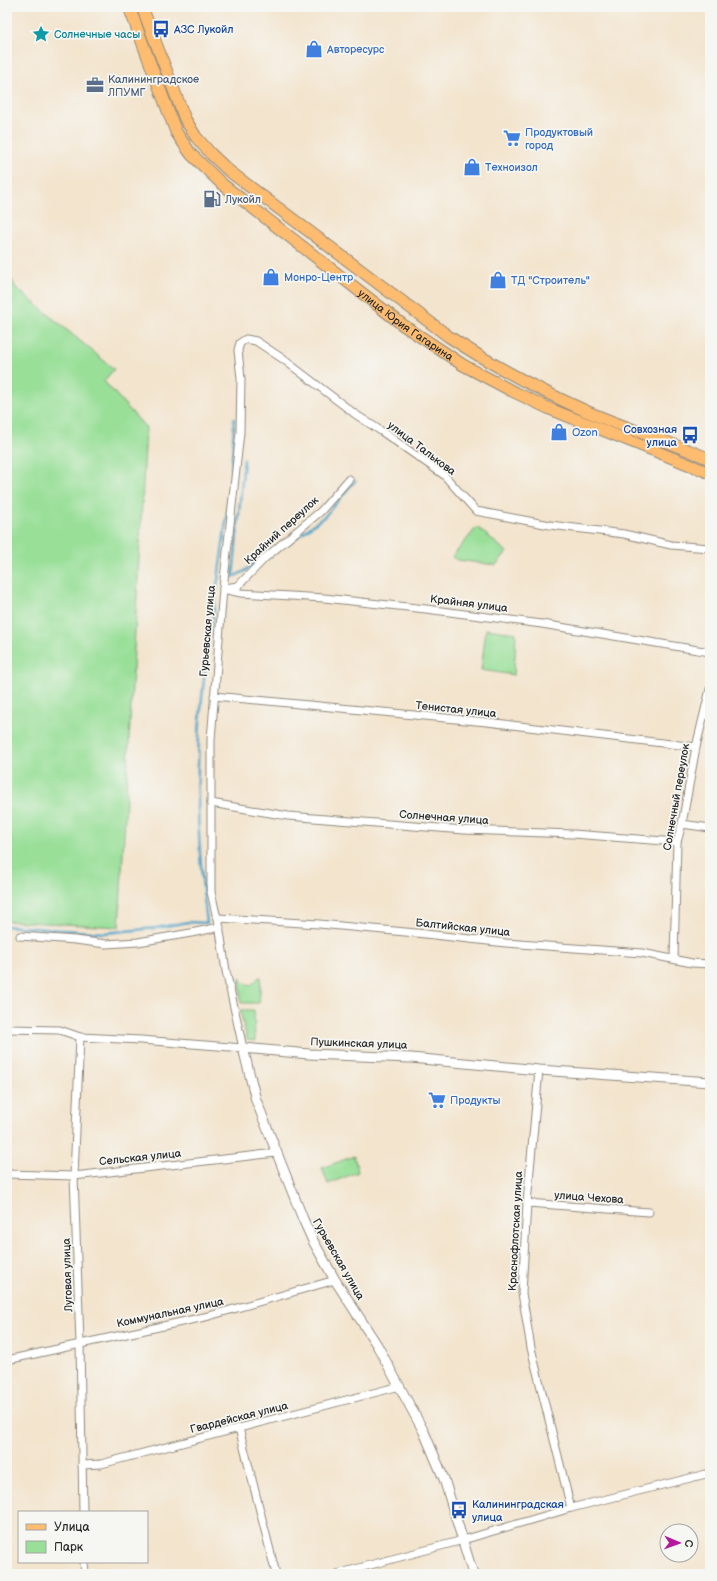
<svg xmlns="http://www.w3.org/2000/svg" width="717" height="1581" font-family="'Balsamiq Sans',sans-serif">
<style>
.green{fill:#99df98;stroke:#628562}
.lines{fill:none;stroke-linecap:round;stroke-linejoin:round}
.stream{stroke:#4fa4cb;stroke-width:2.5}
.minor-casing{stroke:#8f887c;stroke-width:9}
.tertiary-casing{stroke:#8f887c;stroke-width:11}
.primary-casing{stroke:#8f887c;stroke-width:13}
.minor{stroke:#fff;stroke-width:7}
.tertiary{stroke:#fff;stroke-width:9}
.primary{stroke:#fdbc70;stroke-width:11}
.labels{text-anchor:middle;stroke-width:3.5;stroke-linejoin:round;paint-order:stroke}
.transit-label{font-size:11px;fill:#164399;stroke:#f6f6f2;text-anchor:start}
.culture-label{font-size:11px;fill:#0d838f;stroke:#f6f6f2;text-anchor:start}
.shop-label{font-size:11px;fill:#366cbe;stroke:#f6f6f2;text-anchor:start}
.service-label{font-size:11px;fill:#4e5e75;stroke:#f6f6f2;text-anchor:start}
.street-label{font-size:11px;fill:#2b2b2b;stroke:#f6f6f2}
</style>
<rect width="100%" height="100%" fill="#f6f6f2"/>
<filter id="ink" filterUnits="userSpaceOnUse"><feTurbulence type="fractalNoise" baseFrequency=".025" numOctaves="2"/><feDisplacementMap in="SourceGraphic" scale="8" xChannelSelector="R" yChannelSelector="G"/><feConvolveMatrix kernelMatrix="1 2 1 2 8 2 1 2 1" color-interpolation-filters="sRGB"/></filter>
<filter id="wash" filterUnits="userSpaceOnUse"><feTurbulence type="fractalNoise" baseFrequency=".012" numOctaves="4" result="noise"/><feDisplacementMap in="SourceGraphic" scale="16" xChannelSelector="R" yChannelSelector="G"/><feGaussianBlur stdDeviation="0.9" result="paint"/><feColorMatrix in="noise" values="0 0 0 0 0 0 0 0 0 0 0 0 0 0 0 0 0 1.4 0 .05"/><feComposite in="paint" operator="in"/></filter>
<g filter="url(#wash)">
<rect width="100%" height="100%" fill="#f3e4cd"/>
<g class="green">
<path d="M7,268L15,287L114,369L104,381L146,428L119,927L7,921Z"/>
<path d="M477,527L507,552L496,565L457,560L452,557Z"/>
<path d="M486,629L516,633L514,675L481,670Z"/>
<path d="M240,977L242,982L251,985L259,977H261L259,1003H241Z"/>
<path d="M240,1010H254L255,1041L247,1040Z"/>
<path d="M354,1156L358,1172L328,1184L322,1168Z"/>
</g>
<g class="lines">
<g class="stream">
<path d="M244,460L233,577L245,571L257,561"/>
<path d="M288,544L325,516L355,481"/>
<path d="M7,926L104,933L156,928L188,922L207,923C196,840 194,762 204,679C206,658 208,637 213,616L230,493L234,419"/>
</g>
</g>
</g>
<g filter="url(#ink)">
<g class="lines">
<g class="minor-casing">
<g id="minor">
<path d="M710,548L671,545L624,534L550,525L476,511L444,475L381,431L355,414L283,359L256,341L246,339L240,343L238,350L241,379L240,432L223,589L211,740V892L216,914L218,918L319,924L416,933L506,943L642,953L692,963L710,964"/>
<path d="M225,588L238,586L265,558L321,511L349,479"/>
<path d="M223,589L241,593L324,598L426,609L542,624L710,652"/>
<path d="M214,696L487,722L696,747"/>
<path d="M211,803L288,816L464,830L573,834L677,842"/>
<path d="M682,824L710,828"/>
<path d="M20,936L75,940L106,944L138,942L191,933L220,927"/>
<path d="M674,959L677,842L682,824L696,747L710,689"/>
<path d="M7,1029L60,1030L80,1037L141,1040L243,1048L226,971L218,918"/>
<path d="M80,1037L74,1176L80,1343L83,1512"/>
<path d="M539,1070L527,1203L522,1293L531,1348L571,1508"/>
<path d="M7,1174L74,1176L276,1153"/>
<path d="M527,1203L649,1212"/>
<path d="M7,1360L209,1316L335,1280"/>
<path d="M239,1428L276,1574"/>
<path d="M82,1465L101,1464L400,1386"/>
<path d="M84,1562L85,1574"/>
<path d="M337,1574L463,1540L571,1508L710,1473"/>
</g>
</g>
<g class="tertiary-casing">
<path id="tertiary" d="M473,1574L444,1479L424,1432L377,1345L335,1280L312,1239L303,1219L256,1100L243,1048L309,1054L411,1058L539,1070L710,1082"/>
</g>
<g class="primary-casing">
<g id="primary">
<path id="s1" d="M129,7L176,132L191,154L222,184L403,325L463,365L512,391L550,409L710,473"/>
<path d="M142,7L185,119L196,137L211,154L229,171L448,336C493,366 539,390 588,412C628,429 670,442 710,459"/>
</g>
</g>
<use href="#minor" class="minor"/>
<use href="#tertiary" class="tertiary"/>
<use href="#primary" class="primary"/>
</g>
</g>
<defs>
<g id="bus-bare" transform="scale(1.38)"><path d="M-5-6H5V4H4V6H2V4H-2V6H-4V4H-5ZM-3.5-4V0h7V-4ZM-3.5 1.2v1.5H-2V1.2ZM2 1.2v1.5H3.5V1.2Z" fill="#1a4fb4" stroke="#f6f6f2" stroke-width="2.5" paint-order="stroke"/></g>
<g id="sight-bare" transform="scale(1.38)"><path d="M0-6L1.8-2.2L6-1.7L2.9 1.2L3.7 5.4L0 3.3L-3.7 5.4L-2.9 1.2L-6-1.7L-1.8-2.2Z" fill="#0f9aa8" stroke="#f6f6f2" stroke-width="2.5" paint-order="stroke"/></g>
<g id="shop-bare" transform="scale(1.38)"><path d="M-5-2.5h2.3a2.7 3.5 0 0 1 5.4 0H5L5.5 6h-11ZM-1.5-2.5h3a1.5 2.3 0 0 0-3 0Z" fill="#3f7fe0" stroke="#f6f6f2" stroke-width="2.5" paint-order="stroke"/></g>
<g id="office-bare" transform="scale(1.38)"><path d="M-6-3h4V-5.5h4V-3h4V5H-6ZM-1-4.5V-3h2v-1.5ZM-6 0V1H6V0Z" fill="#5c6f8a" stroke="#f6f6f2" stroke-width="2.5" paint-order="stroke"/></g>
<g id="supermarket-bare" transform="scale(1.38)"><path d="M-6-5.5h2.5l.6 2H6L4.5 2H-2.5L-4.4-4H-6ZM-1.5 3.2a1.3 1.3 0 1 0 .1 0ZM3 3.2a1.3 1.3 0 1 0 .1 0Z" fill="#3f7fe0" stroke="#f6f6f2" stroke-width="2.5" paint-order="stroke"/></g>
<g id="fuel-bare" transform="scale(1.38)"><path d="M-5.5-6h7V0h2V4h1.3V-2.5L3-4.5l.8-.8L6-3V5H2.5V1h-1V6h-7ZM-4.2-4.7v3.2H.2V-4.7Z" fill="#5c6f8a" stroke="#f6f6f2" stroke-width="2.5" paint-order="stroke"/></g>
</defs>
<g fill-rule="evenodd">
<use href="#bus-bare" x="161" y="29"/>
<use href="#sight-bare" x="41" y="34"/>
<use href="#shop-bare" x="314" y="49"/>
<use href="#office-bare" x="95" y="85"/>
<use href="#supermarket-bare" x="512" y="138"/>
<use href="#shop-bare" x="472" y="167"/>
<use href="#fuel-bare" x="212" y="199"/>
<use href="#shop-bare" x="271" y="277"/>
<use href="#shop-bare" x="498" y="280"/>
<use href="#shop-bare" x="559" y="432"/>
<use href="#bus-bare" x="690" y="435"/>
<use href="#supermarket-bare" x="437" y="1100"/>
<use href="#bus-bare" x="459" y="1510"/>
</g>
<g class="labels">
<g class="transit-label">
<text x="174" y="33">АЗС Лукойл</text>
<text x="677" y="433" text-anchor="end">Совхозная<tspan x="677" dy="13">улица</tspan></text>
<text x="472" y="1508">Калининградская<tspan x="472" dy="13">улица</tspan></text>
</g>
<g class="culture-label">
<text x="54" y="38">Солнечные часы</text>
</g>
<g class="shop-label">
<text x="327" y="53">Авторесурс</text>
<text x="525" y="136">Продуктовый<tspan x="525" dy="13">город</tspan></text>
<text x="485" y="171">Техноизол</text>
<text x="284" y="281">Монро-Центр</text>
<text x="511" y="284">ТД "Строитель"</text>
<text x="572" y="436">Ozon</text>
<text x="450" y="1104">Продукты</text>
</g>
<g class="service-label">
<text x="108" y="83">Калининградское<tspan x="108" dy="13">ЛПУМГ</tspan></text>
<text x="225" y="203">Лукойл</text>
</g>
<g class="street-label">
<text dy="4" stroke="none"><textPath href="#s1" startOffset="435">улица Юрия Гагарина</textPath></text>
<text transform="translate(422 448) rotate(37)" y="4">улица Талькова</text>
<text transform="translate(281 530) rotate(-42)" y="4">Крайний переулок</text>
<text transform="translate(469 603) rotate(7)" y="4">Крайняя улица</text>
<text transform="translate(207 631) rotate(-85)" y="4">Гурьевская улица</text>
<text transform="translate(456 709) rotate(6)" y="4">Тенистая улица</text>
<text transform="translate(676 797) rotate(-80)" y="4">Солнечный переулок</text>
<text transform="translate(444 817) rotate(4)" y="4">Солнечная улица</text>
<text transform="translate(463 927) rotate(6)" y="4">Балтийская улица</text>
<text transform="translate(359 1043) rotate(2)" y="4">Пушкинская улица</text>
<text transform="translate(140 1157) rotate(-6)" y="4">Сельская улица</text>
<text transform="translate(589 1197) rotate(4)" y="4">улица Чехова</text>
<text transform="translate(515 1231) rotate(-87)" y="4">Краснофлотская улица</text>
<text transform="translate(339 1259) rotate(60)" y="4">Гурьевская улица</text>
<text transform="translate(67 1275) rotate(-92)" y="4">Луговая улица</text>
<text transform="translate(170 1312) rotate(-12)" y="4">Коммунальная улица</text>
<text transform="translate(239 1417) rotate(-14)" y="4">Гвардейская улица</text>
</g>
</g>
<rect width="717" height="1581" fill="none" stroke="#f6f6f2" stroke-width="24"/>
<rect x="18" y="1511" width="130" height="52" fill="#f6f6f2" stroke="#a5a5a2"/>
<rect x="26" y="1524" width="20" height="6" fill="#fdbc70" stroke="#a5a5a2"/>
<text x="54" y="1531" font-size="12" fill="#2b2b2b">Улица</text>
<rect x="26" y="1541" width="20" height="12" fill="#99df98" stroke="#a5a5a2"/>
<text x="54" y="1551" font-size="12" fill="#2b2b2b">Парк</text>
<g transform="translate(679 1543) rotate(92)"><circle r="19" fill="#f6f6f2" stroke="#a5a5a2"/>
<path d="M0-3L7 15L0 10L-7 15Z" fill="#b5179e"/>
<text y="-6" font-size="11" font-weight="bold" text-anchor="middle" fill="#2b2b2b">С</text>
</g>
</svg>
